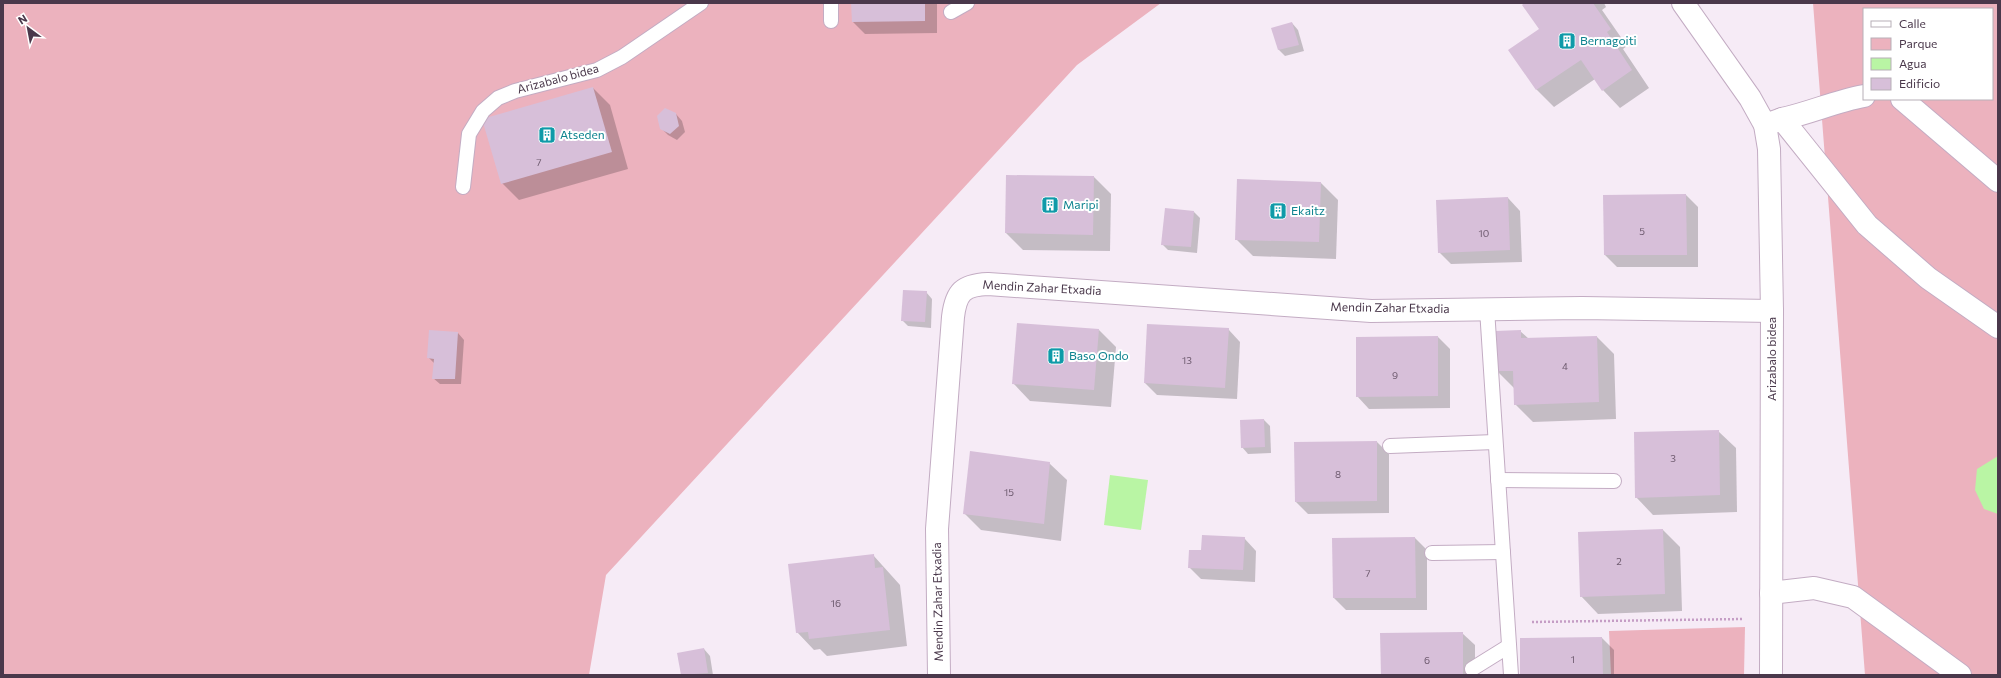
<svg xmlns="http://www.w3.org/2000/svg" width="2001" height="678" font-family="Commissioner,sans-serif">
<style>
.green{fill:#ecb2be;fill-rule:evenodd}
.water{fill:#b9f5a4}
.shadow{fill:#0003}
.building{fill:#d7bfd9}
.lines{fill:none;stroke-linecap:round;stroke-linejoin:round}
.lane-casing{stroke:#c3acc3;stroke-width:16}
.street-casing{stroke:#c3acc3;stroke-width:24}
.path{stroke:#c59dc5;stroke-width:2.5;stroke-dasharray:2 2;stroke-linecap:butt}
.lane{stroke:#fff;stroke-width:14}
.street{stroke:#fff;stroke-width:22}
.labels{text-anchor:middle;stroke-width:4;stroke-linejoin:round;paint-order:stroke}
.number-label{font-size:10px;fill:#6d5a6e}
.culture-label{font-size:12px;fill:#0d838f;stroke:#fff;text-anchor:start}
.street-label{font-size:12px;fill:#4a384b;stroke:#fff}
</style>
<rect width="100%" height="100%" fill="#f6ebf6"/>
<g class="green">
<path d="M3,3H1161L1077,65L606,575L589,675H3Z"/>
<path d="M1813,3H1998V675H1865ZM1864,9H1992V99H1864Z"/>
<path d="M1745,627L1744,675H1611L1609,631Z"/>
</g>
<g class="water">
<path d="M1998,456V514L1984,509L1975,490L1977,469Z"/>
<path d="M1110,475L1148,480L1141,530L1104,525Z"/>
</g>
<g class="shadow">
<path d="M852,3H937V33L865,34L853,22Z"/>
<path d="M1526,3H1604L1606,7L1602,10L1627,46L1623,49L1649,88L1620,108L1603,90L1595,79L1554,107L1537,90L1510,50L1540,30Z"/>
<path d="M1292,23L1298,30L1304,51L1285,56L1279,50L1273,29Z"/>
<path d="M593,88L610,105L628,169L519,200L502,183Z"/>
<path d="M676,114L682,121L685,132L677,140L668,135L661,128Z"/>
<path d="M1094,177L1111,194L1110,251L1023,250L1006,233Z"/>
<path d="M1321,183L1338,200L1336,259L1253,256L1236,239Z"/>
<path d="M1686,195L1698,207V267H1617L1605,255Z"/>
<path d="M1508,198L1520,211L1522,262L1451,264L1439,252Z"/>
<path d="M1194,212L1200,218L1197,253L1168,250L1162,244Z"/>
<path d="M926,292L932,299L931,328L908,326L902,320Z"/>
<path d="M1228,329L1240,342L1237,399L1157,395L1145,383Z"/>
<path d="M1099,330L1116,347L1111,407L1030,401L1013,383Z"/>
<path d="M1520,331L1529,339L1597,337L1614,354L1616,419L1533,422L1515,404L1514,388L1497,371Z"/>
<path d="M458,333L464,340L461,384H440L433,378L435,364L428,357Z"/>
<path d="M1438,337L1450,349V408L1369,409L1357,396Z"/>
<path d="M1264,420L1270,426L1271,453L1248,454L1242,447Z"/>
<path d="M1718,431L1736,448L1737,512L1653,515L1636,497Z"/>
<path d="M1377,442L1389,454V513L1308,514L1296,502Z"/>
<path d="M1049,463L1067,480L1061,541L981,530L964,513Z"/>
<path d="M1663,530L1680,547L1682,611L1598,614L1581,596Z"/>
<path d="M1244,538L1256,551L1255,582L1201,579L1189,567L1202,551Z"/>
<path d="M1415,538L1427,550V610H1346L1334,598L1333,539Z"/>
<path d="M873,555L900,585L907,646L827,656L820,649L814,650L797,632Z"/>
<path d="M1462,633L1475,645V675H1382Z"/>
<path d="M1602,638L1614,650V675H1521Z"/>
<path d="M704,649L710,656L713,675H682L678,654Z"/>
</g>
<g class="building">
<path d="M851,3H925V21L852,22Z"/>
<path d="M1524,3H1593L1611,29L1607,32L1632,70L1602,91L1581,60L1536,90L1508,50L1539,29L1522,5Z"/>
<path d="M1292,22L1299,45L1278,50L1271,28Z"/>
<path d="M593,87L612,152L501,184L482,119Z"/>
<path d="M665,108L676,113L679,126L670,134L660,129L657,116Z"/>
<path d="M1006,175L1094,176L1093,235L1005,233Z"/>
<path d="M1237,179L1321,182L1319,242L1235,240Z"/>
<path d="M1686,194L1687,255H1604L1603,195Z"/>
<path d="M1508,197L1510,250L1438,253L1436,200Z"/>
<path d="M1165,208L1194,211L1191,247L1161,245Z"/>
<path d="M903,290L927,291L925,322L901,321Z"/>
<path d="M1017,323L1099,329L1094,390L1012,384Z"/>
<path d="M1147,324L1229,328L1225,388L1144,383Z"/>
<path d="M429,330L458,332L455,379H432L434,359L427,358Z"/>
<path d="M1521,330V338L1597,336L1599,402L1514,405L1513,371H1496L1495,331Z"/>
<path d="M1438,336V396L1356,397V337Z"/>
<path d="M1264,419L1265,447L1241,448L1240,420Z"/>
<path d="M1719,430L1720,495L1635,498L1634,432Z"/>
<path d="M1377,441V501L1295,502L1294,442Z"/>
<path d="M970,451L1050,462L1044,524L963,514Z"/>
<path d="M1663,529L1665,594L1580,597L1578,532Z"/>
<path d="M1202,535L1245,537L1243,570L1188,568L1189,550H1201Z"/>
<path d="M1415,537L1416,598H1333L1332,538Z"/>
<path d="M874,554L875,568L883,567L890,630L809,639L808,632L796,633L788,564Z"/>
<path d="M1463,632V675H1381L1380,633Z"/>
<path d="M1602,637L1603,675H1520V638Z"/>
<path d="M704,648L708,673L681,675L677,653Z"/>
</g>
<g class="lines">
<g class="lane-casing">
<g id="lane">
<path d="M951,12L967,3"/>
<path d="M831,21V3"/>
<path d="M463,187L469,134L483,111L498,98L515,91L597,70L622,57L701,3"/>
<path d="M1487,309L1511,675"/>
<path d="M1390,446L1495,442"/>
<path d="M1498,480L1614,481"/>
<path d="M1432,553L1503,552"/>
<path d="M1472,669L1509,646"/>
</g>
</g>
<g class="street-casing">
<g id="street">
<path d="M1683,3L1750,98L1765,125L1769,149L1772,311L1771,675"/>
<path d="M1902,99L1998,181"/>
<path d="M1782,119C1810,113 1836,101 1864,96"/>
<path d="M1765,125L1782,119L1867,225L1928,278L1998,327"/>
<path d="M1771,593L1814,588L1853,597L1960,675"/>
<path d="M939,675L937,529L953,317C956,292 963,285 988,284L1371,311L1582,308L1772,311"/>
</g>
</g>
<path class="path" d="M1532,622L1743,619"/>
<use href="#lane" class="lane"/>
<use href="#street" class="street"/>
</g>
<defs>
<g id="building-square" transform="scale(0.9)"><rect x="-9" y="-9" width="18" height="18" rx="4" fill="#0f9aa8" stroke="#fff"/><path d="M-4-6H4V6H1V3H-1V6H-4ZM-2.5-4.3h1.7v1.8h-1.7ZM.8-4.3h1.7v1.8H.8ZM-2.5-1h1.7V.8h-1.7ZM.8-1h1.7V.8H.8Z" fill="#fff"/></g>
</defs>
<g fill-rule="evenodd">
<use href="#building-square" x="1567" y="41"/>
<use href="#building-square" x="547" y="135"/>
<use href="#building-square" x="1050" y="205"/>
<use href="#building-square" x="1278" y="211"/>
<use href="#building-square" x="1056" y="356"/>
</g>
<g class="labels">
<g class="number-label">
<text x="539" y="166">7</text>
<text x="1642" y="235">5</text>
<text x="1484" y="237">10</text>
<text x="1187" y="364">13</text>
<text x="1565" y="370">4</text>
<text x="1395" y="379">9</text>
<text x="1673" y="462">3</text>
<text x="1338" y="478">8</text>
<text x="1009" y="496">15</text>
<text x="1619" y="565">2</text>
<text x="1368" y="577">7</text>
<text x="836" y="607">16</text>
<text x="1573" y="663">1</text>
<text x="1427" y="664">6</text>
</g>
<g class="culture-label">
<text x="1580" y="45">Bernagoiti</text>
<text x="560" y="139">Atseden</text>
<text x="1063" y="209">Maripi</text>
<text x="1291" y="215">Ekaitz</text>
<text x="1069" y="360">Baso Ondo</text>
</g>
<g class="street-label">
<text transform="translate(558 79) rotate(-15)" y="4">Arizabalo bidea</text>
<text transform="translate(1042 288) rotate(3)" y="4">Mendin Zahar Etxadia</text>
<text transform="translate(1390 308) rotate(1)" y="4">Mendin Zahar Etxadia</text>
<text transform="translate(1772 359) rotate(-90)" y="4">Arizabalo bidea</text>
<text transform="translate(938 602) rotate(-91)" y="4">Mendin Zahar Etxadia</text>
</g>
</g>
<rect width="2001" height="678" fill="none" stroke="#4a384b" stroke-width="8"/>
<rect x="1863" y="8" width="130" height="92" fill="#ffffff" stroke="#b7afb7"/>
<rect x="1871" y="21" width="20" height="6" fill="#ffffff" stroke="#b7afb7"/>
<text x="1899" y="28" font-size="12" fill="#4a384b">Calle</text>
<rect x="1871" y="38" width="20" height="12" fill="#ecb2be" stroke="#b7afb7"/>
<text x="1899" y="48" font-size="12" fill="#4a384b">Parque</text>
<rect x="1871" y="58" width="20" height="12" fill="#b9f5a4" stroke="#b7afb7"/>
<text x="1899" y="68" font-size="12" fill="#4a384b">Agua</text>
<rect x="1871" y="78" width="20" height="12" fill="#d7bfd9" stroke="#b7afb7"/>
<text x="1899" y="88" font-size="12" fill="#4a384b">Edificio</text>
<g transform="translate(28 28) rotate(328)" stroke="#ffffff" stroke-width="3" paint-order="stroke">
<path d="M0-3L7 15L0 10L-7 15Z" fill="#4a384b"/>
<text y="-6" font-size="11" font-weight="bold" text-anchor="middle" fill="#4a384b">N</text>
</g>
</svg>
